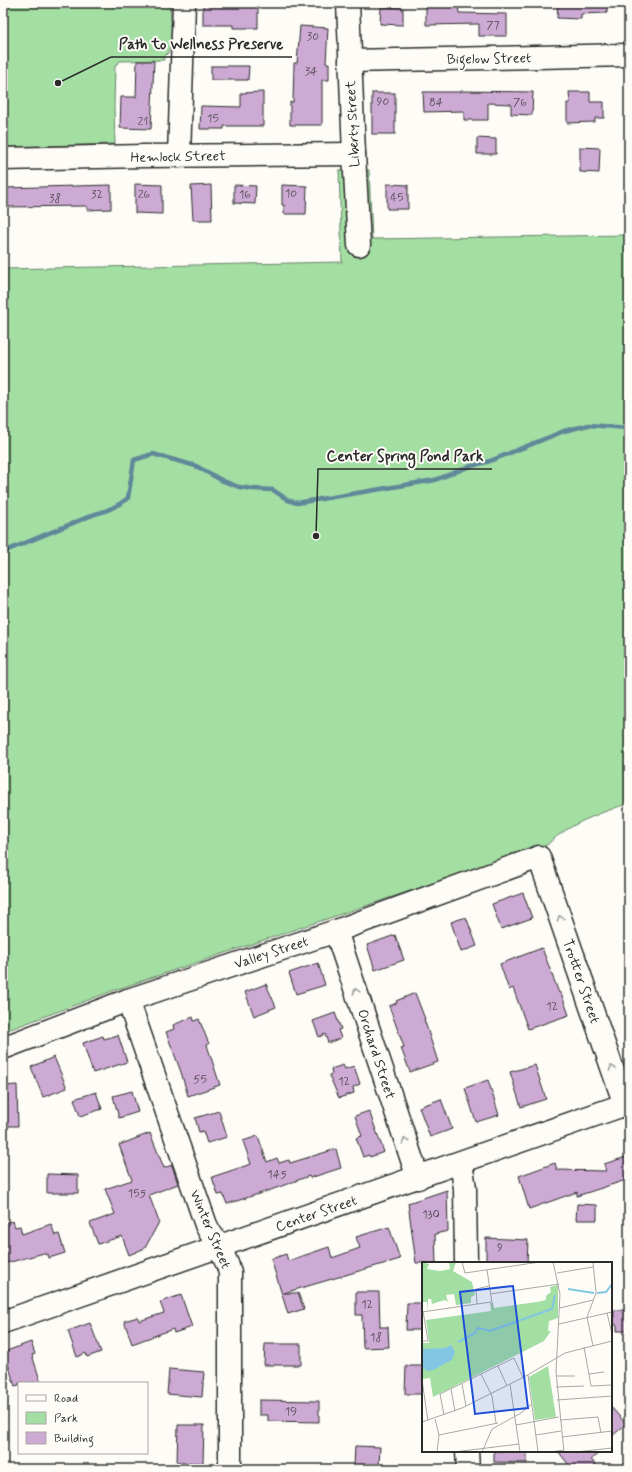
<svg xmlns="http://www.w3.org/2000/svg" width="632" height="1472" font-family="Mynerve,sans-serif">
<style>
.green{fill:#a3dea3;stroke:#678467}
.lines{fill:none;stroke-linecap:round;stroke-linejoin:round}
.stream{stroke:#5f8899;stroke-width:4.5}
.building{fill:#cdaad4;stroke:#2b2b2b}
.minor-casing{stroke:#2b2b2b;stroke-width:25}
.major-casing{stroke:#2b2b2b;stroke-width:25}
.minor{stroke:#fdfcf7;stroke-width:22}
.major{stroke:#fdfcf7;stroke-width:22}
.oneway{stroke:#9e9e9b}
.labels{text-anchor:middle;stroke-width:4;stroke-linejoin:round;paint-order:stroke}
.number-label{font-size:12px;fill:#544b55}
.street-label{font-size:14px;fill:#2b2b2b;stroke:#fdfcf7}
.inset-river{fill:none;stroke:#82c6e3;stroke-width:2}
.inset-road{fill:none;stroke:#a9a8a5;stroke-width:1}
.view{fill:#1d4ed8;fill-opacity:0.15;stroke:#1d4ed8;stroke-width:2}
.inset-edge{fill:none;stroke:#2b2b2b;stroke-width:2}
.leader{fill:none;stroke:#2b2b2b;stroke-width:1.5}
.callout-dot{fill:#2b2b2b;stroke:#fdfcf7;stroke-width:1.5}
.callout-label{font-size:15px;text-anchor:middle;font-weight:bold;fill:#2b2b2b;stroke:#fdfcf7;stroke-width:4;stroke-linejoin:round;paint-order:stroke}
</style>
<rect width="100%" height="100%" fill="#fdfcf7"/>
<filter id="ink" filterUnits="userSpaceOnUse"><feTurbulence type="fractalNoise" baseFrequency=".025" numOctaves="2"/><feDisplacementMap in="SourceGraphic" scale="8" xChannelSelector="R" yChannelSelector="G"/><feConvolveMatrix kernelMatrix="1 2 1 2 8 2 1 2 1" color-interpolation-filters="sRGB"/></filter>
<g filter="url(#ink)">
<g class="green">
<path d="M3,3H170C170,16 176,49 164,57V60L120,61L115,66L114,106L115,144L3,147Z"/>
<path d="M339,170H369L372,239L629,235V803C601,813 569,823 547,845L115,990L3,1032V269L342,262Z"/>
</g>
<g class="lines">
<path class="stream" d="M3,552L95,514C108,511 118,506 128,498L134,460L153,454L196,466L223,481L239,487L253,489L273,490L288,500L297,503L435,480L468,467L490,461L564,431L588,425L629,428"/>
</g>
<g class="building">
<path d="M203,3H258V28H233V25H203Z"/>
<path d="M558,3H607V13L581,14V19L557,18Z"/>
<path d="M426,5H458L459,13L507,14V36H479V24L426,25Z"/>
<path d="M381,7L403,8V25L380,24Z"/>
<path d="M300,26L328,28L326,63H329V80H322V125H290V102H293L294,63H297Z"/>
<path d="M137,61H154L151,129L120,128L121,97H136Z"/>
<path d="M211,66H249L248,80H211Z"/>
<path d="M461,91L533,92L532,115L511,114V104L488,103V120H464V111L424,112L423,92H461Z"/>
<path d="M263,92V126H224V129H200L201,106L241,107V93Z"/>
<path d="M569,92H590V102H604V118H595V122L567,123V103H570Z"/>
<rect x="372" y="93" width="23" height="41"/>
<path d="M477,138L496,139V154H477Z"/>
<path d="M580,147L600,148L599,173L580,172Z"/>
<path d="M135,184L162,185V214L135,213Z"/>
<path d="M387,184L408,185V209H387Z"/>
<path d="M111,185V209L87,210V206L4,207V188Z"/>
<path d="M211,185L212,220H193L191,186Z"/>
<path d="M234,185L256,186L255,204L234,203Z"/>
<path d="M282,185L307,186L306,214H284V205H282Z"/>
<path d="M523,893L532,918L501,929L492,904Z"/>
<path d="M466,917L477,946L461,952L451,922Z"/>
<path d="M395,935L404,960L375,970L367,945Z"/>
<path d="M542,948L559,993H561L569,1015L528,1029L513,988L509,990L500,964Z"/>
<path d="M318,963L325,985L296,994L289,973Z"/>
<path d="M266,984L276,1007L254,1016L245,992Z"/>
<path d="M415,993L425,1019H424L438,1062L410,1072L401,1048L404,1047L389,1006L397,1003L396,1001Z"/>
<path d="M335,1013L341,1029L338,1030L341,1038L328,1043L325,1034L319,1037L313,1021Z"/>
<path d="M193,1017L194,1021L199,1019L209,1044L207,1045L220,1085L188,1096L181,1072L166,1032L174,1029L173,1025Z"/>
<path d="M118,1035L127,1062L93,1073L83,1043L103,1036L104,1039Z"/>
<path d="M54,1057L67,1088L43,1097L31,1067Z"/>
<path d="M343,1065L345,1069L354,1066L360,1084L353,1087L354,1093L339,1098L329,1075L332,1074L331,1069Z"/>
<path d="M535,1065L546,1099L521,1107L510,1072Z"/>
<path d="M488,1080L499,1115L476,1122L465,1088Z"/>
<path d="M17,1085L18,1126H3V1086Z"/>
<path d="M132,1091L138,1112L119,1118L113,1096Z"/>
<path d="M96,1092L102,1109L80,1116L74,1099Z"/>
<path d="M441,1099L452,1129L430,1137L419,1107Z"/>
<path d="M219,1111L227,1137L207,1143L203,1131L199,1132L195,1118Z"/>
<path d="M369,1111L384,1152L370,1157L369,1155L363,1157L356,1138L362,1136L355,1116Z"/>
<path d="M150,1133L164,1168L172,1165L178,1184L149,1195L159,1222L145,1248L129,1255L122,1236L98,1244L90,1223L115,1214L105,1189L132,1180L119,1145Z"/>
<path d="M258,1136L267,1162L277,1158L279,1163L289,1160L290,1163L336,1149L341,1168L310,1178L309,1176L268,1191L227,1204L223,1194L218,1195L212,1177L251,1164L243,1141Z"/>
<path d="M629,1156V1175L625,1176L626,1180L577,1196V1192L529,1209L519,1176L555,1163L557,1170L606,1171L604,1164Z"/>
<path d="M47,1174L78,1175V1193H47Z"/>
<path d="M447,1190L448,1231L435,1234L436,1263H416L408,1203Z"/>
<path d="M577,1204L597,1205V1220H576Z"/>
<path d="M13,1221L15,1227L20,1226L22,1234L51,1224L55,1235L59,1234L65,1253L49,1258L48,1254L45,1255L44,1253L3,1264V1223Z"/>
<path d="M389,1227L400,1259L284,1293H298L304,1309L288,1314L271,1259L286,1254L288,1261L329,1247L332,1258L360,1248L356,1237Z"/>
<path d="M486,1238L528,1240L527,1263H486Z"/>
<path d="M356,1292H379L380,1327H388L389,1347L363,1348L362,1315H356Z"/>
<path d="M181,1295L192,1327L174,1333L173,1329L132,1344L124,1321L138,1317L139,1321L164,1313L160,1302Z"/>
<path d="M407,1303H423V1330H406Z"/>
<path d="M614,1310H629V1331H617V1325H614Z"/>
<path d="M90,1323L101,1352L87,1357L86,1353L77,1357L68,1331Z"/>
<path d="M31,1342L35,1354L32,1355L41,1383H19V1385L15,1386L4,1352Z"/>
<path d="M265,1344H301V1365H264Z"/>
<path d="M406,1366H423V1394H405Z"/>
<path d="M169,1369L204,1372L202,1397L167,1394Z"/>
<path d="M259,1400L319,1401V1422L268,1421V1415H259Z"/>
<path d="M611,1407L626,1424L611,1437Z"/>
<path d="M178,1425H204L203,1463L177,1462Z"/>
<path d="M355,1446L380,1447L379,1466H354Z"/>
<path d="M494,1451H527V1463L494,1462Z"/>
<path d="M558,1451H602L591,1459L599,1469H572Z"/>
</g>
<g class="lines">
<g class="minor-casing">
<g id="minor">
<path d="M348,3L354,154L359,245"/>
<path d="M350,61L629,55"/>
<path d="M179,156L184,3"/>
<path d="M3,159L144,156L354,154"/>
<path d="M336,931L418,1178"/>
<path d="M128,1000L206,1225C214,1241 226,1255 230,1273V1469"/>
<path d="M3,1048L128,1000L336,931L539,857L625,1105"/>
<path d="M461,1163L465,1188L466,1263"/>
<path d="M467,1451L468,1469"/>
</g>
</g>
<g class="major-casing">
<path id="major" d="M3,1322L629,1103"/>
</g>
<use href="#minor" class="minor"/>
<use href="#major" class="major"/>
</g>
<defs><path id="oneway-chevron" d="M-2-3.5L2.5 0L-2 3.5" fill="none" stroke-width="1.6" stroke-linecap="round" stroke-linejoin="round"/></defs>
<g class="oneway">
<use href="#oneway-chevron" transform="translate(560 918) rotate(-109)"/>
<use href="#oneway-chevron" transform="translate(356 991) rotate(-108)"/>
<use href="#oneway-chevron" transform="translate(612 1068) rotate(-109)"/>
<use href="#oneway-chevron" transform="translate(405 1141) rotate(-108)"/>
</g>
</g>
<g class="labels">
<g class="number-label">
<text x="493" y="29">77</text>
<text x="313" y="40">30</text>
<text x="311" y="75">34</text>
<text x="383" y="105">90</text>
<text x="436" y="106">84</text>
<text x="520" y="106">76</text>
<text x="213" y="122">15</text>
<text x="143" y="125">21</text>
<text x="291" y="197">10</text>
<text x="97" y="198">32</text>
<text x="144" y="198">26</text>
<text x="245" y="198">16</text>
<text x="397" y="201">45</text>
<text x="55" y="202">38</text>
<text x="552" y="1010">12</text>
<text x="200" y="1083">55</text>
<text x="344" y="1085">12</text>
<text x="277" y="1178">145</text>
<text x="137" y="1197">155</text>
<text x="431" y="1218">130</text>
<text x="500" y="1251">9</text>
<text x="367" y="1308">12</text>
<text x="376" y="1341">18</text>
<text x="291" y="1415">19</text>
</g>
<g class="street-label">
<text transform="translate(489 58) rotate(-1)" y="5">Bigelow Street</text>
<text transform="translate(352 124) rotate(-93)" y="5">Liberty Street</text>
<text transform="translate(178 156) rotate(-1)" y="5">Hemlock Street</text>
<text transform="translate(271 952) rotate(-18)" y="5">Valley Street</text>
<text transform="translate(582 981) rotate(71)" y="5">Trotter Street</text>
<text transform="translate(377 1054) rotate(72)" y="5">Orchard Street</text>
<text transform="translate(316 1213) rotate(-19)" y="5">Center Street</text>
<text transform="translate(211 1229) rotate(67)" y="5">Winter Street</text>
</g>
</g>
<g transform="translate(422 1262)">
<rect width="190" height="190" fill="#fdfcf7"/>
<path d="M0,0L7,2L5,7L18,9L28,7L27,0H34L31,9L50,20L53,33L49,35V41L34,43L32,32L24,33L26,40L23,38L10,42L9,37H6V48L5,40H0ZM136,23V56L127,59L126,69H129L122,79L11,135L8,116L1,117L0,110V81H7L4,58L69,49L68,41H71L72,46L115,40L124,38V34L129,30L128,25ZM126,104L134,155L113,158L107,115Z" fill="#a3dea3"/>
<path d="M29,83L33,90L30,98L11,108L6,109L0,106V87L23,86Z" fill="#82c6e3"/>
<path class="inset-river" d="M146,27L172,31M175,31L184,30L190,22M36,80L53,71L56,66L68,69L130,47L133,33"/>
<path class="inset-road" d="M40,0L43,11L118,0M131,0L138,32L134,110L142,190M171,0L174,31L165,55L171,84M65,8L71,47M135,11L171,5M68,32L137,22M55,42L54,27L67,24M138,46L171,38M0,50L69,40M185,51L190,72M137,62L190,50M0,79H6L1,49M162,85L169,124L190,123M76,104L85,124M59,112L70,134L74,161M167,112L182,110M106,113L116,190M134,114H153M0,118L6,159M40,122L44,144M88,122L98,190M134,125L162,124M29,127L33,149M135,138L190,134M22,153L18,132L92,96L101,116M13,157L17,173L15,190M138,158L176,155L179,171M0,160L40,146L102,115L143,91L190,79M94,163L137,155M17,173L76,161M114,173L139,169M140,175L190,169M32,190L97,182M60,190L70,167L99,151L110,142M128,190L142,188M154,190L190,186"/>
<path class="view" d="M91,24L106,146L53,152L38,30Z"/>
<rect width="190" height="190" class="inset-edge"/>
</g>
<path class="leader" d="M58 83L111 57H292M316 536L318 469H492"/>
<g class="callout-dot">
<circle cx="58" cy="83" r="4"/>
<circle cx="316" cy="536" r="4"/>
</g>
<g class="callout-label">
<text x="201" y="49">Path to Wellness Preserve</text>
<text x="405" y="461">Center Spring Pond Park</text>
</g>
<rect width="632" height="1472" fill="none" stroke="#fdfcf7" stroke-width="16"/>
<rect x="8" y="8" width="616" height="1456" fill="none" stroke="#2b2b2b" stroke-width="1.5" filter="url(#ink)"/>
<rect x="18" y="1382" width="130" height="72" fill="#fdfcf7" stroke="#a9a8a5"/>
<rect x="26" y="1395" width="20" height="6" fill="#fdfcf7" stroke="#a9a8a5"/>
<text x="54" y="1402" font-size="12" fill="#2b2b2b">Road</text>
<rect x="26" y="1412" width="20" height="12" fill="#a3dea3" stroke="#a9a8a5"/>
<text x="54" y="1422" font-size="12" fill="#2b2b2b">Park</text>
<rect x="26" y="1432" width="20" height="12" fill="#cdaad4" stroke="#a9a8a5"/>
<text x="54" y="1442" font-size="12" fill="#2b2b2b">Building</text>
</svg>
